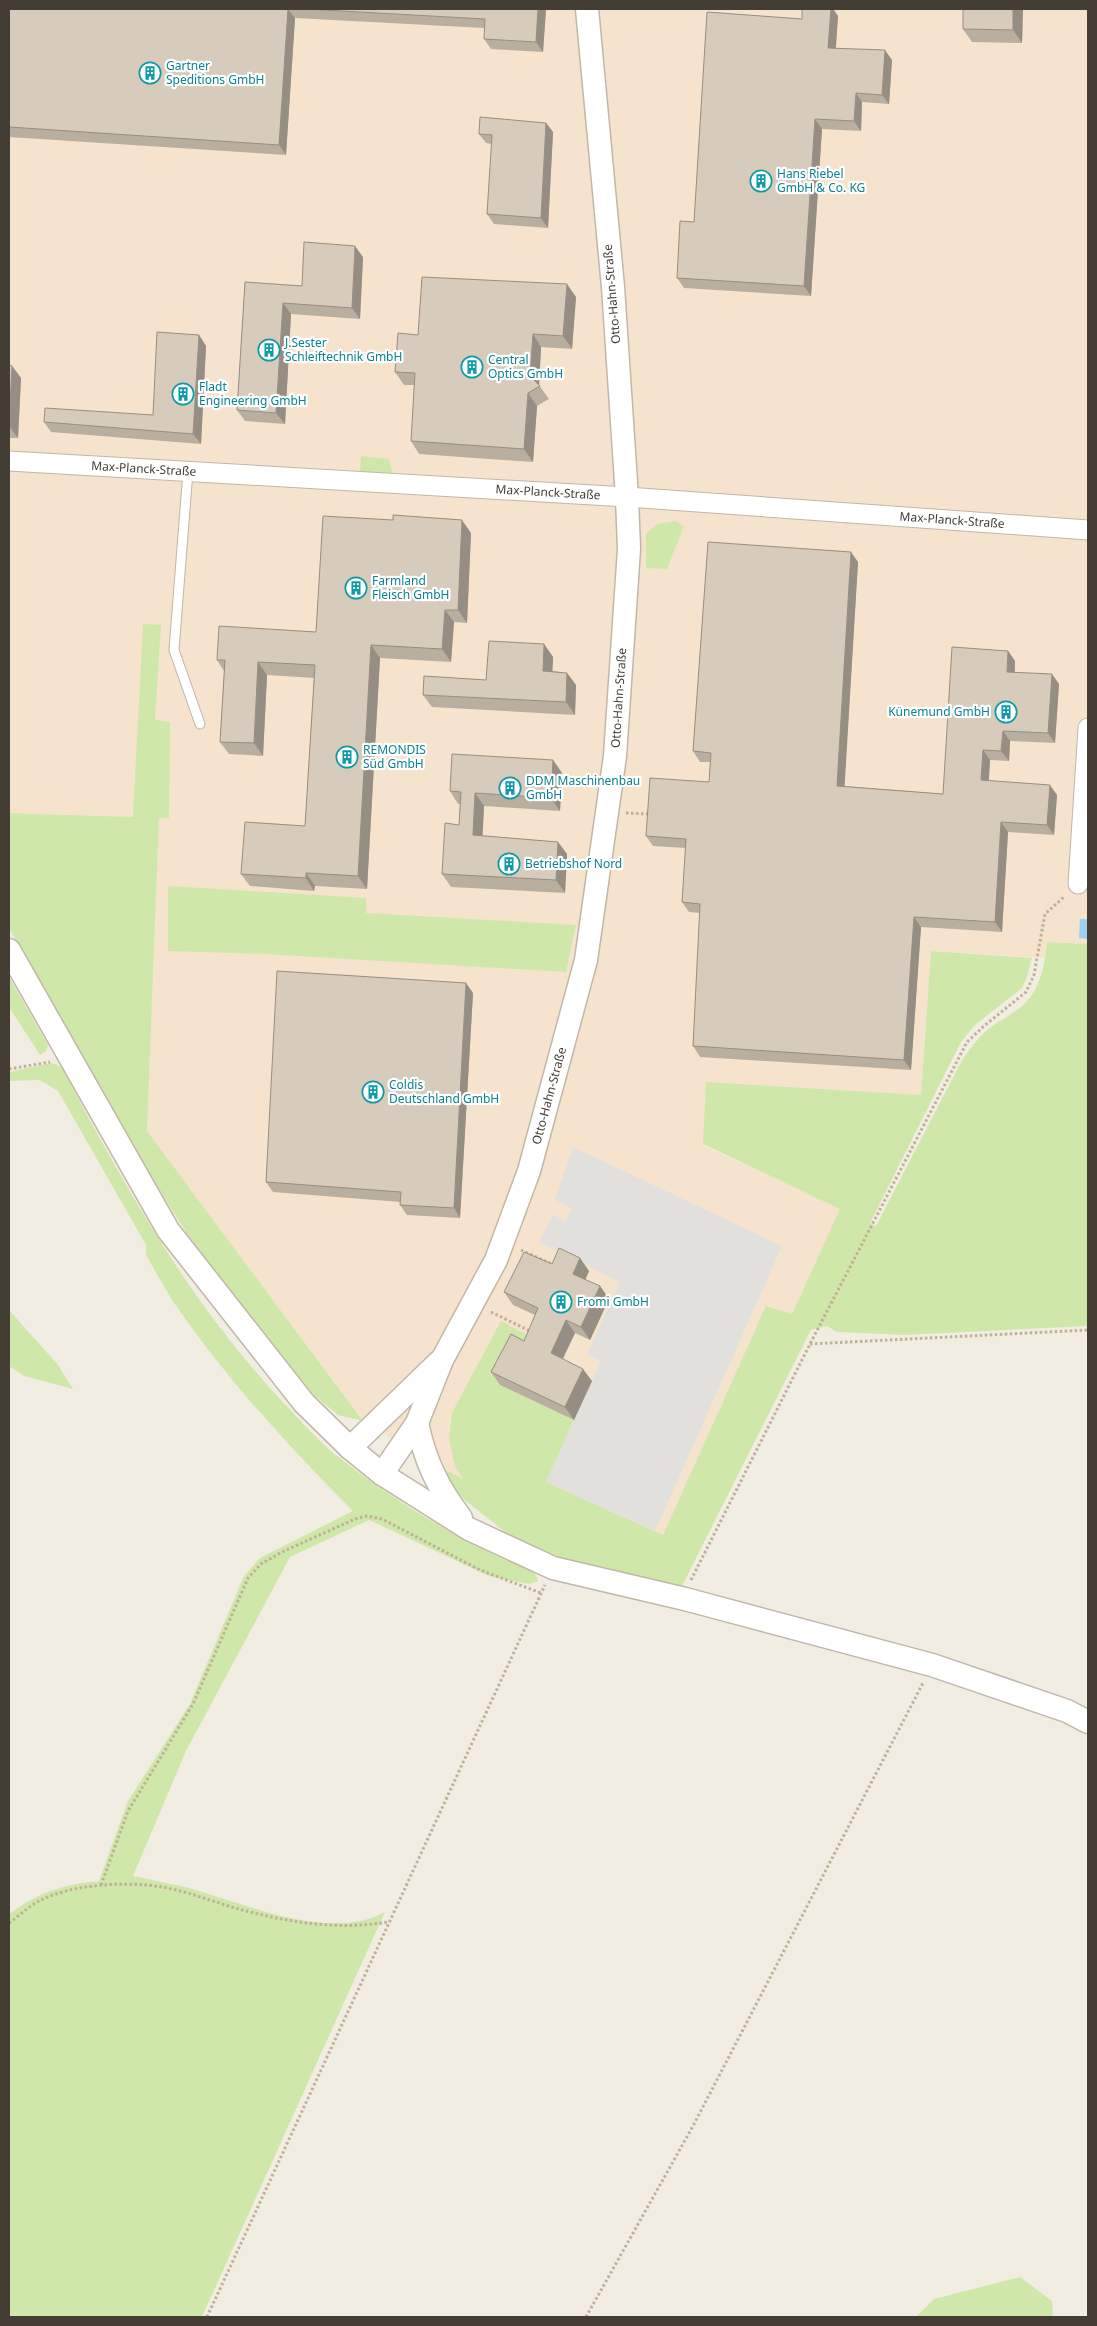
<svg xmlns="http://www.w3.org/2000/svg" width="1097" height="2326" font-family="'Noto Sans',sans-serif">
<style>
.commercial{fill:#f5e3cd}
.green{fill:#cfe8aa}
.parking{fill:#e2e0dc}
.water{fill:#9dd2f1}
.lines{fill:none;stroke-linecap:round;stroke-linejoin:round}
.service-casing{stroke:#c1b7a9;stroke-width:11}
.minor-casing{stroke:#c1b7a9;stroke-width:21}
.tertiary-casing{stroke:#c1b7a9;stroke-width:25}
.path{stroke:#c0b097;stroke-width:3;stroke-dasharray:2.5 2.5;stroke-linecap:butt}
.service{stroke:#fff;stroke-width:9}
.minor{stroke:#fff;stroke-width:19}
.tertiary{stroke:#fff;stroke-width:22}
.wall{fill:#b9afa1}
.shaded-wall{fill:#968e83}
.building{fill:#d7cbbb;stroke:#968e83}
.labels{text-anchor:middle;stroke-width:4.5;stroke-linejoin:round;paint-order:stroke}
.culture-label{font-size:12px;fill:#0d838f;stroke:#fff;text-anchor:start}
.street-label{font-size:12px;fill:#443d33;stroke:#fff}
</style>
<rect width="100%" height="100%" fill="#f2ede3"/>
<path class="commercial" d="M9,9H1088V944L1047,942L1045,958L931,951L921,1095L703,1145L841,1209L792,1314L767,1306L651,1563L534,1518L431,1463L363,1421L147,1131L159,818L9,813Z"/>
<g class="green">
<path d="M361,456L389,459L393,475L360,473Z"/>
<path d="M675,521L684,526L667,569L646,568V534L657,524Z"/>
<path d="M143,624L161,625L155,720L170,722L169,818H159L147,1131L363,1421L338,1415L314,1395L255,1324L188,1235L137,1156L9,928V813L133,817Z"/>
<path d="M168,886L366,898V913L576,925L566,972L265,954L168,951Z"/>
<path d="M1047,942L1088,944V1326L905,1335L837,1332L827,1326L811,1330L681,1588L594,1570L514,1539L442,1482L431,1463L463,1479L455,1466L449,1439L452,1413L501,1321L538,1341L500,1385L574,1420L546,1482L663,1535L766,1306L792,1314L840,1209L703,1144L706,1082L921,1095L931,951L1032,958L1027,977L1022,988L975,1025L961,1042L870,1223L876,1226L962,1060C970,1049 978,1037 990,1028C1000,1020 1012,1015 1022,1006C1040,991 1045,964 1047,942Z"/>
<path d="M9,977L48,1045L46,1051L40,1055L9,1007Z"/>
<path d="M51,1063L62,1067C123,1185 190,1303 282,1401C298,1418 314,1436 332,1452C382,1492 434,1525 491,1553C504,1560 536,1564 538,1581L529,1584L489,1576L369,1520L290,1557L186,1751L133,1876C151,1880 168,1883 185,1887C242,1902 328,1943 385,1912L202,2317H9V1914C37,1893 64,1884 99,1881L128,1801L190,1704L244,1576L260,1558L353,1511C291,1449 232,1385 181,1313C168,1295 157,1274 146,1255V1245L58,1091L40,1080L9,1081V1072Z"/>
<path d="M9,1310L58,1365L73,1389L24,1376L9,1366Z"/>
<path d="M1020,2277L1052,2301L1053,2317H916L934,2299Z"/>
</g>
<path class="parking" d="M573,1147L782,1246L655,1531L546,1482L601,1361L587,1354L620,1282L539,1242L553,1215L566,1221L572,1208L555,1200Z"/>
<path class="water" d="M1080,919H1088V939L1079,938Z"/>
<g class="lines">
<g class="service-casing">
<path id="service" d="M188,471L174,650L200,724"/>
</g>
<g class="minor-casing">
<g id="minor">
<path id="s1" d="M9,461L627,497L1088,530"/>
<path d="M1078,884L1088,728"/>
</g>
</g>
<g class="tertiary-casing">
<g id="tertiary">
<path d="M9,950L168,1230L304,1403L350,1448L382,1474L469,1529L553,1568L685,1599L932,1665L1067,1711L1088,1722"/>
<path d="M417,1423C425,1461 438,1488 461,1518"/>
<path d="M350,1448L439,1362"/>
<path id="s2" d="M382,1474L417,1423L442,1360L496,1260L529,1171L586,960L615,756L629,549L627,497L613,287L587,9"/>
</g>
</g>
<g class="path">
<path d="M626,813L649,814"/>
<path d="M9,1069L50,1062"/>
<path d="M521,1250L554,1265"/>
<path d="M491,1312L530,1331"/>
<path d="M810,1344L1088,1330"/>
<path d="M691,1580L810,1344L967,1042L984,1026L1026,992L1034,975L1045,914L1065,896"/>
<path d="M101,1885L128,1811L193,1704L248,1578L261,1564L282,1552L355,1519L367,1516L382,1519L480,1570L541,1593"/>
<path d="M9,1923C19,1916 29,1906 39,1901C72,1884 126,1881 162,1887C191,1892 218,1904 246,1911C293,1923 340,1930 388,1922"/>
<path d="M207,2317L545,1585"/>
<path d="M586,2317L693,2126L923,1683"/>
</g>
<use href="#service" class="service"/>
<use href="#minor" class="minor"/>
<use href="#tertiary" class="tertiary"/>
</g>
<g class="wall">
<path d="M9,9H546L543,52L491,49L484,39V28L295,18L286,155L9,137Z"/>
<path d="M831,9H833L838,16L836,48L892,60L889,104L862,102L861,131L822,129L811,296L684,288L677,278L694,222Z"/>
<path d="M963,9H1023L1022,43L972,42L963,29Z"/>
<path d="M546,123L553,132L548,228L494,224L487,214L492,144L486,143L479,134Z"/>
<path d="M363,257L360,319L291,314L285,424L245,421L237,410L245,282L302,286Z"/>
<path d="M576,297L572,349L541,347L539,385L549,399L537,406L533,462L419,454L411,441L414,385H404L395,372L418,335Z"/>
<path d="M199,335L206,346L201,444L51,432L44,422L153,415Z"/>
<path d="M9,365L12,366L21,378L18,438H9Z"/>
<path d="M471,533L467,623L454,622L451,662L380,658L367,889L315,886L314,891L250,886L241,874L305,826L314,678L267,675L263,756L229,754L220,742L224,671L217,660L316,632Z"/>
<path d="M858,562L844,786L943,794L1008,651L1015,661V672L1059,684L1055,743L1010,741L1009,761L990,760L989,780L1057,795L1054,835L1008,832L1002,932L921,927L911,1070L700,1057L693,1046L700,913L689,912L682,902L686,848L653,846L646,836L709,782L710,762H700L693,751Z"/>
<path d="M544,644L553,657L552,671L567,673L576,685L575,715L432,707L423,695L486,680Z"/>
<path d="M553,760L562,773L560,811L484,806L482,836L558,842L567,854L565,893L451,887L442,874L459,825L460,804H458L450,791Z"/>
<path d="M473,993L460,1218L407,1215L400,1205L401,1202L273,1192L266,1182Z"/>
<path d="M552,1264L589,1271L585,1280L600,1286L609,1299L590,1340L575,1333L563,1359L592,1381L574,1420L500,1385L491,1372L524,1341L535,1315L513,1305L504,1292Z"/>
</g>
<g class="shaded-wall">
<path d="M288,9L295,18L286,155L279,145Z"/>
<path d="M538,9H546L543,52L536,42Z"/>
<path d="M831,9H833L838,16L835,57L828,48Z"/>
<path d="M1013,9H1023L1022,43L1013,30Z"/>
<path d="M885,50L892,60L889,104L882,95Z"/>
<path d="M856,93L862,102L861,131L854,121Z"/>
<path d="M815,119L822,129L811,296L804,286Z"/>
<path d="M546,123L553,132L548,228L541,218Z"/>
<path d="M355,246L363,257L360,319L352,308Z"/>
<path d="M567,284L576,297L572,349L563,336Z"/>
<path d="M283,303L291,314L285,424L276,413Z"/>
<path d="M533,334L541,347L539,387L530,376Z"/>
<path d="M199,335L206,346L201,444L193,434Z"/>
<path d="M12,366L21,378L18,438L9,426Z"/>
<path d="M528,393L537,406L533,462L524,449Z"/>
<path d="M462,520L471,533L467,623L458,610Z"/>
<path d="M851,552L858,562L844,796L837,786Z"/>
<path d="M445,610L454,622L451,662L442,649Z"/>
<path d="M544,644L553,657L552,683L543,671Z"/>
<path d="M371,645L380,658L367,889L358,876Z"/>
<path d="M1008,651L1015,661L1014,682L1007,672Z"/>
<path d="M258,662L267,675L263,756L254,743Z"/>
<path d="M567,673L576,685L575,715L566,702Z"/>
<path d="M1052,674L1059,684L1055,743L1048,733Z"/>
<path d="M1003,731L1010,741L1009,761L1001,751Z"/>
<path d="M983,750L990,760L988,790L981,780Z"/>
<path d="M553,760L562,773L560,811L551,798Z"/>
<path d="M1050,785L1057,795L1054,835L1047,825Z"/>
<path d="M475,793L484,806L482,848L473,835Z"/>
<path d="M1001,822L1008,832L1002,932L995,922Z"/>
<path d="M558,842L567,854L565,893L556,880Z"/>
<path d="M306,873L315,886L314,891L306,878Z"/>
<path d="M914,917L921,927L911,1070L904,1060Z"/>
<path d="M466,983L473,993L460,1218L454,1208Z"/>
<path d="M580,1258L589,1271L582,1287L573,1274Z"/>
<path d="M600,1286L609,1299L590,1340L581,1327Z"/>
<path d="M566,1320L575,1333L559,1366L551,1353Z"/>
<path d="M583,1369L592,1381L574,1420L565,1407Z"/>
</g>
<g class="building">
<path d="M9,9H288L279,145L9,127Z"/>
<path d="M305,9H538L536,42L484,39L485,19Z"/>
<path d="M802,9H831L828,48L885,50L882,95L856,93L854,121L815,119L804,286L677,278L680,221L694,222L707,12L802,19Z"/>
<path d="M963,9H1013V30L963,29Z"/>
<path d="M480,117L546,123L541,218L487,214L492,135L479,134Z"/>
<path d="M304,242L355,246L352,308L283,303L276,413L237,410L245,282L302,286Z"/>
<path d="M422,277L567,284L563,336L533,334L530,376L540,386L528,393L524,449L411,441L415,373L395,372L398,333L418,335Z"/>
<path d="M157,332L199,335L193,434L44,422L45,408L153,415Z"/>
<path d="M9,365L12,366L9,426Z"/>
<path d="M393,515L462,520L458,610H445L442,649L371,645L358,876L306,873V878L241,874L245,822L305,826L315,665L258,662L254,743L220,742L225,660H217L219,626L316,632L323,516L393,520Z"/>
<path d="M708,542L851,552L837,786L943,794L952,647L1008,651L1007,672L1052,674L1048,733L1003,731L1001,751L983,750L981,780L1050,785L1047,825L1001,822L995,922L914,917L904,1060L693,1046L700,904L682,902L686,839L646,836L650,778L709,782L711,753L693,751Z"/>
<path d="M489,641L544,644L543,671L567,673L566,702L423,695L424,676L486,680Z"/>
<path d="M452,754L553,760L551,798L475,793L473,835L558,842L556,880L442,874L445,823L459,825L461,792L450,791Z"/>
<path d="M277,971L466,983L454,1208L400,1205L401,1192L266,1182Z"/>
<path d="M559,1248L580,1258L573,1274L600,1286L581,1327L566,1320L551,1353L583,1369L565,1407L491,1372L511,1334L524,1341L538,1308L504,1292L524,1252L552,1264Z"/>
</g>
<defs>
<g id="building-ring" transform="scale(1.125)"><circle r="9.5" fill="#fff" stroke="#0f9aa8" stroke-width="1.5"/><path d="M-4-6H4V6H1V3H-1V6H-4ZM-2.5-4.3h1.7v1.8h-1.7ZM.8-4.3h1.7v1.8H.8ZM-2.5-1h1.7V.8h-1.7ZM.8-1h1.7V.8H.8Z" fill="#0f9aa8"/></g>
</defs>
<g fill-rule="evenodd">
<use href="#building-ring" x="150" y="73"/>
<use href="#building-ring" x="761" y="181"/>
<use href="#building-ring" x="269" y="350"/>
<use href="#building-ring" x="472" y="367"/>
<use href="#building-ring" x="183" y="394"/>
<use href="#building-ring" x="356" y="588"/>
<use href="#building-ring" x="1006" y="712"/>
<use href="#building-ring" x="347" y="757"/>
<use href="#building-ring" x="510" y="788"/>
<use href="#building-ring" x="509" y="864"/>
<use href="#building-ring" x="373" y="1092"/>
<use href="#building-ring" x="561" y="1302"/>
</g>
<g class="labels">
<g class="culture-label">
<text x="166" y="70">Gartner<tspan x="166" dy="14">Speditions GmbH</tspan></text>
<text x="777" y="178">Hans Riebel<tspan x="777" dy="14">GmbH &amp; Co. KG</tspan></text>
<text x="285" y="347">J.Sester<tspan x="285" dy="14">Schleiftechnik GmbH</tspan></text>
<text x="488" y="364">Central<tspan x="488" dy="14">Optics GmbH</tspan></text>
<text x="199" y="391">Fladt<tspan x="199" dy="14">Engineering GmbH</tspan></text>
<text x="372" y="585">Farmland<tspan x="372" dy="14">Fleisch GmbH</tspan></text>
<text x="990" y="716" text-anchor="end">Künemund GmbH</text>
<text x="363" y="754">REMONDIS<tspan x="363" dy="14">Süd GmbH</tspan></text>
<text x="526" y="785">DDM Maschinenbau<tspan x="526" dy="14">GmbH</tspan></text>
<text x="525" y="868">Betriebshof Nord</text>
<text x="389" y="1089">Coldis<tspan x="389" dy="14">Deutschland GmbH</tspan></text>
<text x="577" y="1306">Fromi GmbH</text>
</g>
<g class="street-label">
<text transform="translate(612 294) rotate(-95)" y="4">Otto-Hahn-Straße</text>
<text dy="4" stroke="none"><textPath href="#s1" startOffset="135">Max-Planck-Straße</textPath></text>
<text dy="4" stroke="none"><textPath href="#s1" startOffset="540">Max-Planck-Straße</textPath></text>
<text dy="4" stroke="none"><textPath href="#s1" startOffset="945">Max-Planck-Straße</textPath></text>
<text dy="4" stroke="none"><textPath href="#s2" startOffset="821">Otto-Hahn-Straße</textPath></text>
<text dy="4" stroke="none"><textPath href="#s2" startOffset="416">Otto-Hahn-Straße</textPath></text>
</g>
</g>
<rect width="1097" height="2326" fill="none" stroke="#443d33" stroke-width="20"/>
</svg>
